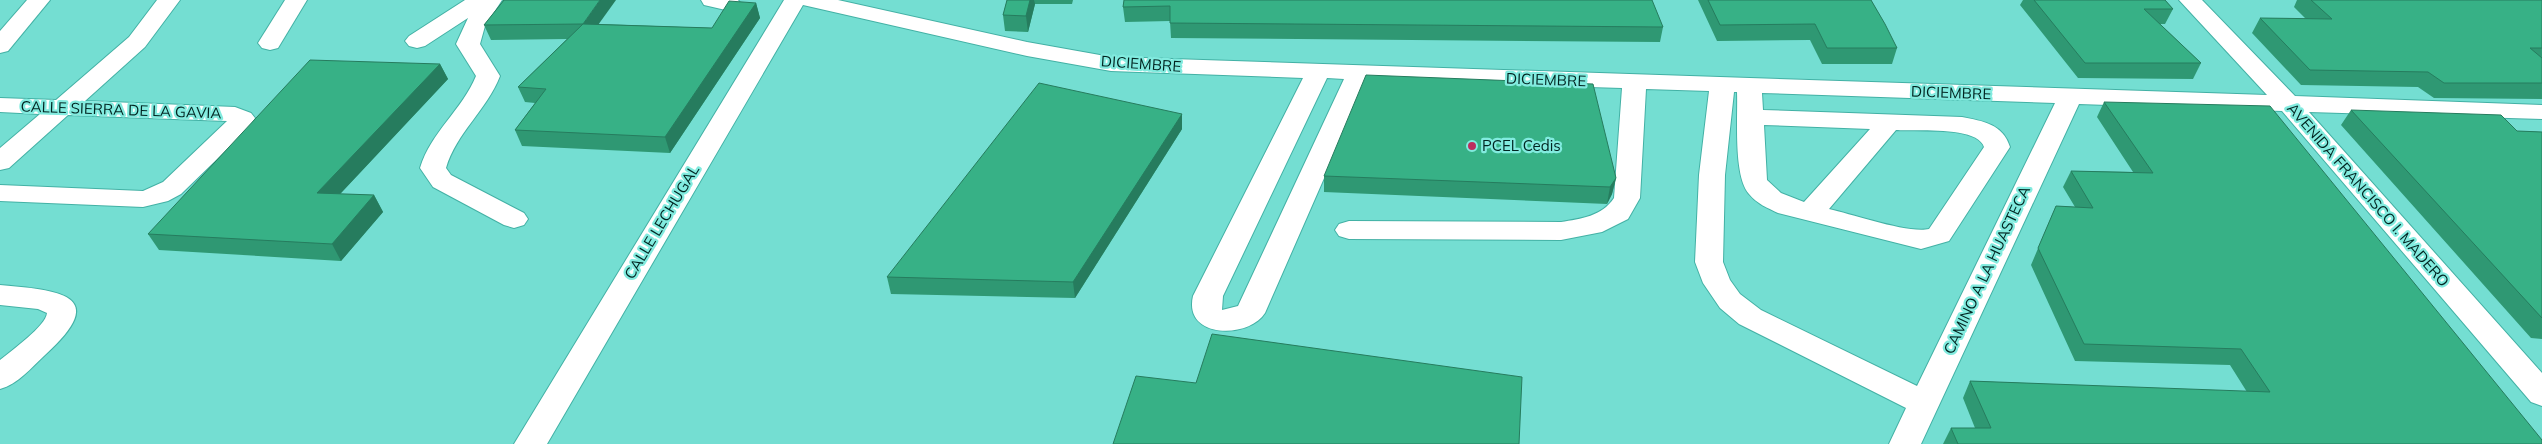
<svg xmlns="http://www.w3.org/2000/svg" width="2542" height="444" font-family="Mulish,sans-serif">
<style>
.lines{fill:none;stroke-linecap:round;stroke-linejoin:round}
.minor-casing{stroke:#43b1a5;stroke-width:2}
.minor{fill:#fff;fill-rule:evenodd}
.wall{fill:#2f9873}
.shaded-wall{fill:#267c5e}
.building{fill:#37b186;stroke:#267c5e}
.poi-dot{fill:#bc2e5e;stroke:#82ebdf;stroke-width:2}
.labels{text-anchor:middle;stroke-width:4.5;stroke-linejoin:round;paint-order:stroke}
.street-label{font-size:15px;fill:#012420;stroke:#82ebdf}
.poi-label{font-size:15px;fill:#012420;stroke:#82ebdf;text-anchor:start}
</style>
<rect width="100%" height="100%" fill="#74ded2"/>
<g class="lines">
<g class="minor-casing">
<g id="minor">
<path d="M27,0H50L8,51L0,53V31Z"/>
<path d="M157,0H180L145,47L85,101L235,107L251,113L255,118L248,129L181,194L168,201L143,207L0,201V185L143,191L163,182L227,121L68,115L9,168L0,170V148L40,114L0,112V98L56,100L129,37Z"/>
<path d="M285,0H307L278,48L270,50L262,48L258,43Z"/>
<path d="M465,0H502L485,26L480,44L500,76C487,110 456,133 446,168L451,175L524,213L528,219L524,225L514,228L504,225L433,187L420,168C431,132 462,110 476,76L456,44L468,18L425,46L417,48L409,46L405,41L409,36Z"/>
<path d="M701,0H738L741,4L738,9L730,11L704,5Z"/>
<path d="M784,0H838L1027,42L1111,57L2267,95L2179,0H2202L2295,96L2542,105V119L2309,112L2542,373V406L2531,402L2282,111L2079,104L1921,444H1889L1906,408L1739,324L1720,308L1703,283L1695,262L1699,175L1709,91L1646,89L1640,198L1628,219L1602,232L1561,240L1349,239L1339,236L1335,230L1339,224L1349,221L1561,222C1581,219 1602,216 1614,198L1622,88L1367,80L1265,313C1249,339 1183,339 1193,296L1303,78L1111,71L1027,56L803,5L547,444H514ZM1327,78L1344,79L1238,306L1222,310L1223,296ZM1734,92H1737C1738,118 1733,176 1749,194C1757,204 1768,208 1778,213L1921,249L1949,241L2010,147C2003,124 1983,121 1962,117L1763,110L1762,93L2055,103L1917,386L1761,310L1740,294L1730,280L1723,262L1725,175ZM1764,125L1870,129L1804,202L1781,193L1767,180ZM1896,130C1916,131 1978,126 1984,147L1929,229C1909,234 1852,214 1829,209Z"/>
<path d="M0,285C57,290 113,294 45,355C31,368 18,384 0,389V360C11,351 46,326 47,313L38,309L0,305Z"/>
</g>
</g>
<use href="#minor" class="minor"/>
</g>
<g class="wall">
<path d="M504,0L599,24L712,28L756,3L760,18L670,153L522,146L515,130L535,103L525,102L518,87L567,39L491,40L484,25Z"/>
<path d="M1007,0H1073L1072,4H1035L1028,32L1005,31L1003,15Z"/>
<path d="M1124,0L1663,27L1660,42L1171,38L1170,21L1125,22L1123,7Z"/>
<path d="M1698,0H1871L1897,48L1892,64H1822L1810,40L1717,41Z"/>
<path d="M2023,0H2165L2173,9L2165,24H2160L2201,63L2193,79L2078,78L2020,5Z"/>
<path d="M2297,0H2542V99L2434,98L2418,87L2301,85L2252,33L2260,18L2306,19L2294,7Z"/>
<path d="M440,64L448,79L340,194L374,195L383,212L341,261L159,250L148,234Z"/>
<path d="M2104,102L2542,444H1943L1951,428H1975L1963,398L1970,381L2247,392L2230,365L2075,361L2031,265L2056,206L2075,207L2063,187L2071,171L2133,172L2097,117Z"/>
<path d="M2351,110L2517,131L2542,132V339L2531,338L2341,125Z"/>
<path d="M1182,114V129L1075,298L891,294L887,277Z"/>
<path d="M1324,176L1616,178L1612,194L1607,204L1324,192Z"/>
</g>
<g class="shaded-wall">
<path d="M600,0H616L588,39L583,24Z"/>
<path d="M1030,0H1034L1035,4L1028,32L1026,16Z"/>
<path d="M756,3L760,18L670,153L665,137Z"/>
<path d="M440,64L448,79L326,209L317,193Z"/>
<path d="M1182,114V129L1075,298L1073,282Z"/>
<path d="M1616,178L1612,194L1607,204L1610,187Z"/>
<path d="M374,195L383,212L341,261L332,244Z"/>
</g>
<g class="building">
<path d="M504,0H600L583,24L484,25Z"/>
<path d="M1007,0H1030L1026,16L1003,15Z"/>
<path d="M1124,0H1652L1663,27L1170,23V6L1123,7Z"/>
<path d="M1708,0H1871L1885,24L1897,48H1827L1815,24L1720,25Z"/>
<path d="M2034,0H2165L2173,9H2144L2201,63H2085Z"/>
<path d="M2311,0H2542V48H2530L2542,58V83H2444L2428,72L2310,70L2260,18L2332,19Z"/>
<path d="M729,1L756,3L665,137L515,130L546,89L518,87L583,24L712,28Z"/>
<path d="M310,60L440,64L317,193L374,195L332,244L148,234Z"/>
<path d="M1366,75L1593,84L1616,178L1610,187L1324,176Z"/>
<path d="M1039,83L1182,114L1073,282L887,277Z"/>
<path d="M2104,102L2270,106L2542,440V444H1958L1951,428H1991L1970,381L2270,392L2241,349L2084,344L2038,248L2056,206L2093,208L2071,171L2153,173Z"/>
<path d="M2351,110L2501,115L2517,131L2542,132V318Z"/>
<path d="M1212,334L1522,377L1519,444H1113L1136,376L1196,383Z"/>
</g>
<circle class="poi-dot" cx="1472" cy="146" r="5"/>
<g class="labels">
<g class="street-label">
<text transform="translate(1141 64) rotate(4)" y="5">DICIEMBRE</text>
<text transform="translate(1546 80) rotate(2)" y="5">DICIEMBRE</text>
<text transform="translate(1951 93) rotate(2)" y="5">DICIEMBRE</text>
<text transform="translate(121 110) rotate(2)" y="5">CALLE SIERRA DE LA GAVIA</text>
<text transform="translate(2368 195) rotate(49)" y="5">AVENIDA FRANCISCO I. MADERO</text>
<text transform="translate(662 222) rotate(-59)" y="5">CALLE LECHUGAL</text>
<text transform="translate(1987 270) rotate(-65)" y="5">CAMINO A LA HUASTECA</text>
</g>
<g class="poi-label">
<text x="1482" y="151">PCEL Cedis</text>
</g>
</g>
</svg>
